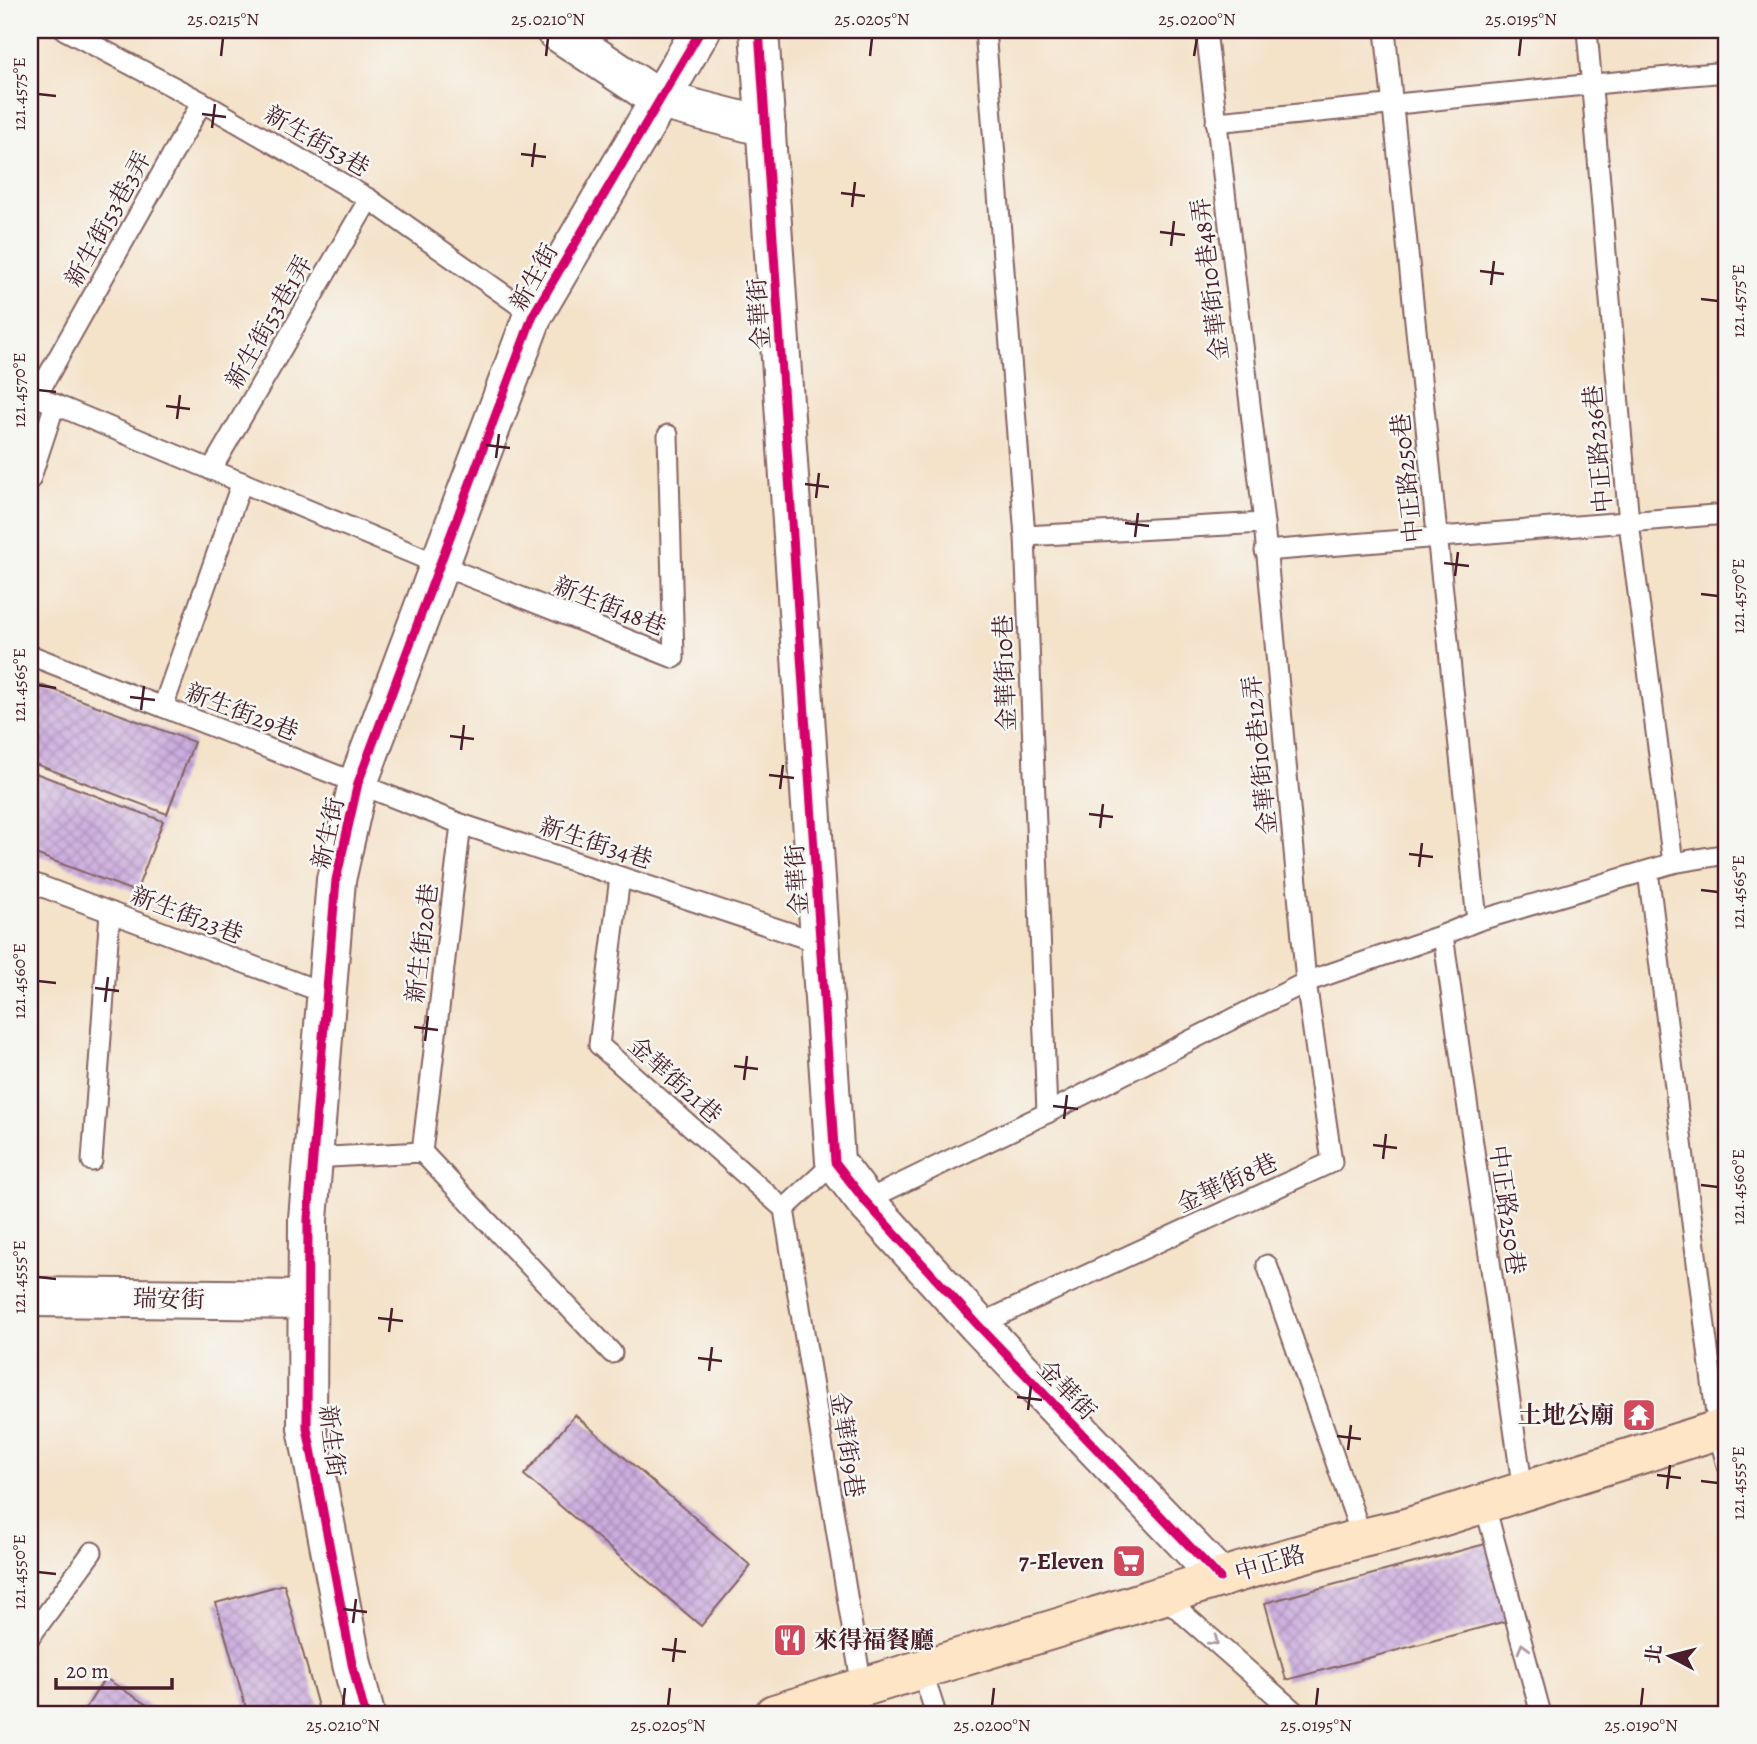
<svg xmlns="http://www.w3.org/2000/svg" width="1757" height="1744" font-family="Alegreya,'Noto Serif TC',serif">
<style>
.building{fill:url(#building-cross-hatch)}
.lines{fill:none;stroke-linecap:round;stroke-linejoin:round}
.lane-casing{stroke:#866362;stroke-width:23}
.street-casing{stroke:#866362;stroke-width:42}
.secondary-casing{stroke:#866362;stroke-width:42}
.lane{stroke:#fff;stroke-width:19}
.street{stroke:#fff;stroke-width:38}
.secondary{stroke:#fde5c5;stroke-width:38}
.cycleway-casing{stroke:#f6f6f2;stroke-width:13}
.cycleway{stroke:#d6006c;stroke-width:9}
.oneway{stroke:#ae9aa0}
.ticks{fill:none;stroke:#4a1f2b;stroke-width:2.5}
.labels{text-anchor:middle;stroke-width:5;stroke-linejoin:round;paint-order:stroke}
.street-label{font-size:24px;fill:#4a1f2b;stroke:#f6f6f2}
.poi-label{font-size:24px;font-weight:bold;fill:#4a1f2b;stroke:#f6f6f2;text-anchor:end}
.neatline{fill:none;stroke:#4a1f2b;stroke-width:2.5}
.ticks-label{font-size:18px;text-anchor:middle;fill:#4a1f2b}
</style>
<defs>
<pattern id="building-cross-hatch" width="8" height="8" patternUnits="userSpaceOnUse" patternTransform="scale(1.75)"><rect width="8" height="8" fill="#cbacde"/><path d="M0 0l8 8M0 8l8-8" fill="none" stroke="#a78bb4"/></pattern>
</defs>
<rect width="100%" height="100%" fill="#f6f6f2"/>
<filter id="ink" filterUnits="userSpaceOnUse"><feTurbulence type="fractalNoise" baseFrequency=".0143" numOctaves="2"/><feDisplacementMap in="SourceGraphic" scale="14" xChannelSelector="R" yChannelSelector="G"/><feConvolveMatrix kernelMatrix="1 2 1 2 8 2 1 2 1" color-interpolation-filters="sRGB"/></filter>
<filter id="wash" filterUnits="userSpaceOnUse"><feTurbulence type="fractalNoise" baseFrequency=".00686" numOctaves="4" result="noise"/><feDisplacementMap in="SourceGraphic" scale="28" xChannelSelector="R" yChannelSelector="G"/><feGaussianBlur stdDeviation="1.57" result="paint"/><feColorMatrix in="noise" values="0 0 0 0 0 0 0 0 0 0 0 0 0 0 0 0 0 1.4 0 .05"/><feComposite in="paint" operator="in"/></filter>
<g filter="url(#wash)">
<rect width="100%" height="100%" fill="#f4e2c9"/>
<g id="blocks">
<g class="building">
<path d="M30,681L194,742L167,814L30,762Z"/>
<path d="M30,771L163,821L136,892L30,852Z"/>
<path d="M575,1415L751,1566L701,1626L524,1475Z"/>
<path d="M1489,1543L1510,1620L1286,1680L1265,1603Z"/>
<path d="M284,1584L320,1714H226L246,1708L216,1603Z"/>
<path d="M105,1678L161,1714H82Z"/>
</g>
</g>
</g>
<g filter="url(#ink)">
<use href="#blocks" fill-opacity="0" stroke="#866362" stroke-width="2"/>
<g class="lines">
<g class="lane-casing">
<g id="lane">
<path d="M65,30L202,102L369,199L533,315"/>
<path d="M1385,30L1477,921"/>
<path d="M1587,30L1629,523L1673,863"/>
<path d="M1216,122C1387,106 1557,86 1727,72"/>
<path d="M30,394L440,565L674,658L668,435"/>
<path d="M36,397L202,102"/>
<path d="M211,470L369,199"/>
<path d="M30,480L55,404"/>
<path d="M1025,536L1264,523"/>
<path d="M1265,551L1727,514"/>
<path d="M30,655L461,824L820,943"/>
<path d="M163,707L242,482"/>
<path d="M461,824L422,1152L612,1353"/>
<path d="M1648,871L1718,1430L1727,1466"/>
<path d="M620,877L599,1045L784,1209"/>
<path d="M30,882L327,994"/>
<path d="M1443,935L1523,1491"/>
<path d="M1047,1113L1306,982L1443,935L1477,921L1673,863L1727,854"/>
<path d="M312,1158L422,1152"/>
<path d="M92,1161L110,912"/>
<path d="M865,1201L1047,1113L1025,536L985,30"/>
<path d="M784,1209L862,1688"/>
<path d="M784,1209L835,1162"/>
<path d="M1267,1265L1362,1537"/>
<path d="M978,1325L1332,1162L1306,982L1264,523L1206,30"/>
<path d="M1484,1502L1541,1714"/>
<path d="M1163,1596L1297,1714"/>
<path d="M30,1637L92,1552"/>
<path d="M922,1671L936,1714"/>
</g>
</g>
<g class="street-casing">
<g id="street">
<path d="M555,30L660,100L766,127"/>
<path d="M759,30L835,1162L865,1201L978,1325L1220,1578"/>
<path d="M30,1297L307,1300"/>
<path d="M365,1714L352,1664L307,1428L308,1219L336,880L358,783L533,315L701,30"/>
</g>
</g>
<g class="secondary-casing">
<path id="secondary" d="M774,1714C881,1682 988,1650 1094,1617C1197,1585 1300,1551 1406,1528L1727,1427"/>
</g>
<use href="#lane" class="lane"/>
<use href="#street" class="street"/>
<use href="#secondary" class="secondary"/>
<g class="cycleway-casing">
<g id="cycleway">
<path d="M759,30L835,1162L865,1201L978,1325L1220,1578"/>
<path d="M365,1714L352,1664L307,1428L308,1219L336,880L358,783L533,315L701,30"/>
</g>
</g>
<use href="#cycleway" class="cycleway"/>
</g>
<defs><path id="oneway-chevron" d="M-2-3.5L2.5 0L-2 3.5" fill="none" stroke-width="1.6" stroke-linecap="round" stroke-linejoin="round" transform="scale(1.75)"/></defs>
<g class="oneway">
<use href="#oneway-chevron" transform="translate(1214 1641) rotate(42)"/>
<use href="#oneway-chevron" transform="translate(1523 1648) rotate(-105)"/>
</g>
</g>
<path class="ticks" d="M221,56L223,38M546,56L548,38M870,56L872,38M1194,56L1197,38M1519,56L1521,38M38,94L56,96M202,114L226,117M212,128L215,104M521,154L546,157M532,167L535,143M841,193L865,196M852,207L855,182M1160,232L1185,235M1171,246L1174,221M1480,271L1504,274M1491,285L1494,261M1701,299L1718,301M38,390L56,392M166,406L190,409M177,419L180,395M486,445L510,448M496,458L499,434M805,484L829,487M816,498L819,473M1125,523L1149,526M1135,537L1138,513M1444,563L1469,566M1455,576L1458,552M1701,594L1718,596M38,685L56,688M130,697L155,700M141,710L144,686M450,736L474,739M461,750L464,725M769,775L794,778M780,789L783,765M1089,814L1113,817M1100,828L1103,804M1409,854L1433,857M1419,867L1422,843M1701,890L1718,892M38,981L56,983M95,988L119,991M105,1002L108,977M414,1027L438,1030M425,1041L428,1016M734,1066L758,1069M744,1080L747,1056M1053,1106L1078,1109M1064,1119L1067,1095M1373,1145L1397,1148M1383,1159L1386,1134M1701,1185L1718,1187M38,1277L56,1279M378,1318L403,1321M389,1332L392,1308M698,1358L722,1361M709,1371L712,1347M1017,1397L1042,1400M1028,1410L1031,1386M1337,1436L1361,1439M1348,1450L1351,1425M1657,1475L1681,1478M1701,1481L1718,1483M1667,1489L1670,1465M38,1572L56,1574M343,1609L367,1612M353,1623L356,1599M662,1649L686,1652M673,1662L676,1638M343,1706L345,1688M668,1706L670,1688M992,1706L994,1688M1316,1706L1318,1688M1641,1706L1643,1688"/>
<defs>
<g id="temple-square" transform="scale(1.75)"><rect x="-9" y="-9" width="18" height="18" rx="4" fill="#d1495b" stroke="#f6f6f2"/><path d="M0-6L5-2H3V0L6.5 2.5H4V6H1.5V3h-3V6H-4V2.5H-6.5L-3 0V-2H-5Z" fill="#fff"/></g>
<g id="supermarket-square" transform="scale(1.75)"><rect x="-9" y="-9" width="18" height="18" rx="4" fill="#d1495b" stroke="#f6f6f2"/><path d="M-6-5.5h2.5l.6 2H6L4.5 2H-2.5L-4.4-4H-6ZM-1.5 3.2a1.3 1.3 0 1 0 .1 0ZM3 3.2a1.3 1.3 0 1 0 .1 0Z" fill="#fff"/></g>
<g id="restaurant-square" transform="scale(1.75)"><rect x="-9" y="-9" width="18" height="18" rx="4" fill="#d1495b" stroke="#f6f6f2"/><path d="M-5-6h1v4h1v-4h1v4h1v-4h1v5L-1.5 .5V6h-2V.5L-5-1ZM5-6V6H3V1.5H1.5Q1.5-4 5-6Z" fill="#fff"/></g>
</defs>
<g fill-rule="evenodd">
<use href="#temple-square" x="1639" y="1415"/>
<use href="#supermarket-square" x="1129" y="1561"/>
<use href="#restaurant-square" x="790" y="1640"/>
</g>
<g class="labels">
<g class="street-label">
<text transform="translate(317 141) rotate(30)" y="8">新生街53巷</text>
<text transform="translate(108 219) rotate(-61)" y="8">新生街53巷3弄</text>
<text transform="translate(534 277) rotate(-61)" y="8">新生街</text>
<text transform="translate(1210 279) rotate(-97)" y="8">金華街10巷48弄</text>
<text transform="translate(759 314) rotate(-94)" y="8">金華街</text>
<text transform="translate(269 322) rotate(-60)" y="8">新生街53巷1弄</text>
<text transform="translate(1598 449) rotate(-95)" y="8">中正路236巷</text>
<text transform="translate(1407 478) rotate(-96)" y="8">中正路250巷</text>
<text transform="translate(610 606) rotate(22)" y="8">新生街48巷</text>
<text transform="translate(1005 673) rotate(-92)" y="8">金華街10巷</text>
<text transform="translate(242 712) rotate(21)" y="8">新生街29巷</text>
<text transform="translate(1260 755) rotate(-96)" y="8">金華街10巷12弄</text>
<text transform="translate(328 833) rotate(-77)" y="8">新生街</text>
<text transform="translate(596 843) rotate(18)" y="8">新生街34巷</text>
<text transform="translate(797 880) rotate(-94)" y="8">金華街</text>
<text transform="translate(187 915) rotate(21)" y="8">新生街23巷</text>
<text transform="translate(422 943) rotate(-83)" y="8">新生街20巷</text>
<text transform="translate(675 1080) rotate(42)" y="8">金華街21巷</text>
<text transform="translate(1227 1183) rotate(-25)" y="8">金華街8巷</text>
<text transform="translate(1507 1210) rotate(82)" y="8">中正路250巷</text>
<text transform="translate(169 1299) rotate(1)" y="8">瑞安街</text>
<text transform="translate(1067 1390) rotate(46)" y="8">金華街</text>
<text transform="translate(332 1441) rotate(83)" y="8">新生街</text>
<text transform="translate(847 1445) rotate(81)" y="8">金華街9巷</text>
<text transform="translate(1270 1563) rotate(-16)" y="8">中正路</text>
</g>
<g class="poi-label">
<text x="1614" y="1423">土地公廟</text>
<text x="1104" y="1569">7-Eleven</text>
<text x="814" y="1648" text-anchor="start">來得福餐廳</text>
</g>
</g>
<rect width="1757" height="1744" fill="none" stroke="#f6f6f2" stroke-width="77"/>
<g transform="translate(1670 1656) rotate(277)" stroke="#f6f6f2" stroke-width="5" paint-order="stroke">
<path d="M0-5L12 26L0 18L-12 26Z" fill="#4a1f2b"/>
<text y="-10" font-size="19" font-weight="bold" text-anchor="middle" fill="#4a1f2b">北</text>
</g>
<path d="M56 1678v10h116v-10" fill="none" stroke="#4a1f2b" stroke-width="3.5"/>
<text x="66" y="1678" font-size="21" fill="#4a1f2b" stroke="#f6f6f2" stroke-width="5" paint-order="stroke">20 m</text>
<rect x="38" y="38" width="1680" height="1668" class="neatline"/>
<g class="ticks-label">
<text x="223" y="25">25.0215°N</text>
<text x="548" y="25">25.0210°N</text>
<text x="872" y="25">25.0205°N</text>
<text x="1197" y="25">25.0200°N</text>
<text x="1521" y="25">25.0195°N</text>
<text transform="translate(19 94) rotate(-90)" y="6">121.4575°E</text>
<text transform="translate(1738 301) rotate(-90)" y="6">121.4575°E</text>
<text transform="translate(19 390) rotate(-90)" y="6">121.4570°E</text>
<text transform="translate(1738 596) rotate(-90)" y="6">121.4570°E</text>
<text transform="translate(19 685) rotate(-90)" y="6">121.4565°E</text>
<text transform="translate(1738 892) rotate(-90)" y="6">121.4565°E</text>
<text transform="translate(19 981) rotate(-90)" y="6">121.4560°E</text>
<text transform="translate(1738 1187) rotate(-90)" y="6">121.4560°E</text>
<text transform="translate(19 1277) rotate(-90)" y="6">121.4555°E</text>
<text transform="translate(1738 1483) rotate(-90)" y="6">121.4555°E</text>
<text transform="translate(19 1572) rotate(-90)" y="6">121.4550°E</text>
<text x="343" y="1731">25.0210°N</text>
<text x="668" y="1731">25.0205°N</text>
<text x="992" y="1731">25.0200°N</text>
<text x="1316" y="1731">25.0195°N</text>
<text x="1641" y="1731">25.0190°N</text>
</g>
</svg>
